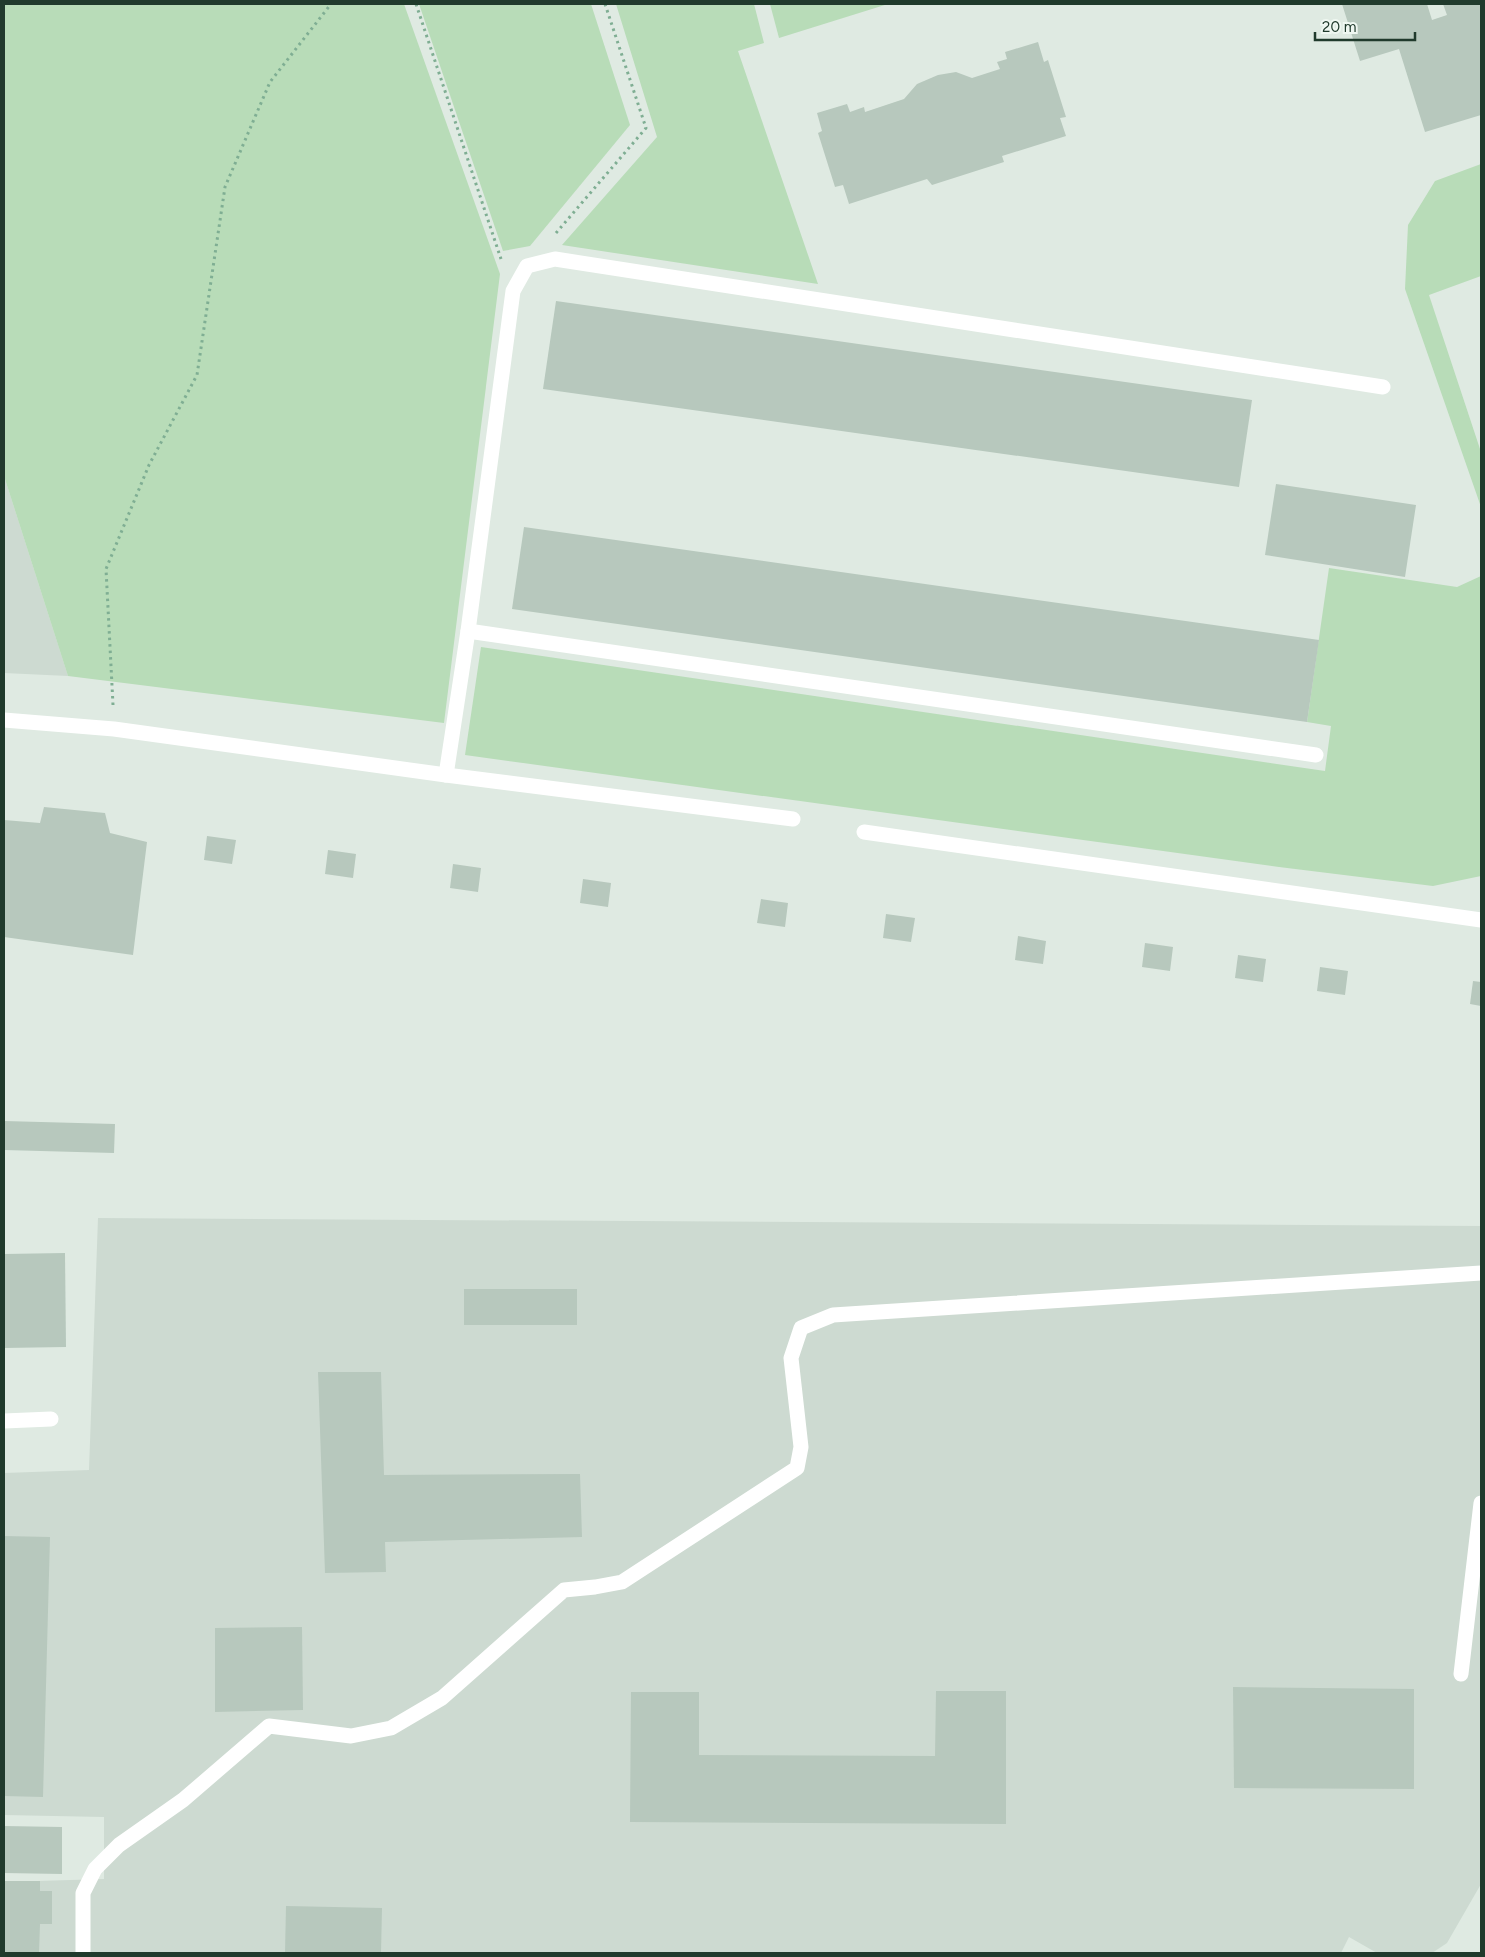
<svg xmlns="http://www.w3.org/2000/svg" width="1485" height="1957" font-family="Figtree,sans-serif">
<style>
.built{fill:#cddad1}
.green{fill:#b8dcb8}
.building{fill:#b7c8bd}
.lines{fill:none;stroke-linecap:round;stroke-linejoin:round}
.path{stroke:#7fae93;stroke-width:3;stroke-dasharray:2.5 4;stroke-linecap:butt}
.lane{stroke:#fff;stroke-width:15}
.street{stroke:#fff;stroke-width:15}
</style>
<rect width="100%" height="100%" fill="#dfeae2"/>
<g class="built">
<path d="M4,476L68,676L4,673Z"/>
<path d="M98,1218L1481,1226V1884L1447,1943L1432,1953H1377L1349,1937L1341,1953H4V1882L104,1879V1817L4,1815V1473L89,1470Z"/>
</g>
<g class="green">
<path d="M4,4H404L500,274L444,723L68,676L4,476Z"/>
<path d="M419,4H591L630,125L530,246L503,251Z"/>
<path d="M616,4H754L764,43L738,51L818,284L562,245L657,137Z"/>
<path d="M770,4H888L779,38Z"/>
<path d="M1481,164V276L1429,295L1481,452V507L1405,289L1408,225L1435,181Z"/>
<path d="M1329,568L1457,587L1481,576V876L1433,886L1279,867L465,755L481,647L1325,771L1331,726L1307,722Z"/>
</g>
<g class="building">
<path d="M1342,4H1427L1432,20L1447,15L1443,4H1481V115L1425,132L1399,49L1360,61Z"/>
<path d="M1038,42L1044,62L1048,60L1066,117L1060,118L1066,136L1002,156L1004,162L932,185L927,179L849,204L843,185L835,187L818,133L822,131L817,113L847,104L850,112L864,107L865,112L904,99L917,84L938,75L956,72L972,78L1000,69L997,62L1007,59L1005,52Z"/>
<path d="M556,301L1252,400L1239,487L543,389Z"/>
<path d="M1276,484L1416,505L1405,577L1265,555Z"/>
<path d="M524,527L1319,640L1307,722L512,609Z"/>
<path d="M44,807L105,813L110,833L147,842L133,955L4,937V820L40,823Z"/>
<path d="M207,836L236,840L232,864L204,860Z"/>
<path d="M328,850L356,854L353,878L325,874Z"/>
<path d="M453,864L481,868L478,892L450,888Z"/>
<path d="M583,879L611,883L608,907L580,903Z"/>
<path d="M761,899L788,903L785,927L757,923Z"/>
<path d="M886,914L915,918L911,942L883,938Z"/>
<path d="M1018,936L1046,941L1043,964L1015,960Z"/>
<path d="M1145,943L1173,947L1170,971L1142,967Z"/>
<path d="M1238,955L1266,959L1263,982L1235,978Z"/>
<path d="M1320,967L1348,971L1345,995L1317,991Z"/>
<path d="M1473,981L1481,982V1006L1470,1004Z"/>
<path d="M4,1121L115,1124L114,1153L4,1150Z"/>
<path d="M65,1253L66,1347L4,1348V1254Z"/>
<rect x="464" y="1289" width="113" height="36"/>
<path d="M318,1372H381L384,1475L580,1474L582,1537L385,1542L386,1572L325,1573Z"/>
<path d="M4,1536L50,1537L43,1797L4,1796Z"/>
<path d="M302,1627L303,1710L215,1712V1628Z"/>
<path d="M1233,1687L1414,1689V1789L1234,1788Z"/>
<path d="M936,1691H1006V1824L630,1822L631,1692H699V1755L935,1756Z"/>
<path d="M4,1826L62,1827V1874L4,1873Z"/>
<path d="M4,1881H40V1891H52V1924H40L39,1953H4Z"/>
<path d="M286,1906L382,1908L381,1953H285Z"/>
</g>
<g class="lines">
<g class="path">
<path d="M416,4L501,259"/>
<path d="M556,233L646,128L605,4"/>
<path d="M113,705L106,569L149,465L197,375L225,187L270,82L331,4"/>
</g>
<g class="lane">
<path d="M468,631L1316,755"/>
<path d="M446,775L468,631L513,291L527,266L555,259L1383,387"/>
<path d="M4,1421L51,1419"/>
<path d="M1461,1674L1481,1503"/>
<path d="M83,1953V1893L95,1869L119,1845L183,1800L269,1726L351,1736L391,1728L442,1698L564,1590L595,1587L622,1582L797,1468L801,1447L791,1358L801,1328L833,1315L1481,1273"/>
</g>
<g class="street">
<path d="M4,720L114,729L446,775L793,819"/>
<path d="M864,832L1481,920"/>
</g>
</g>
<rect width="1485" height="1957" fill="none" stroke="#203a2c" stroke-width="10"/>
<path d="M1315 32v8h100v-8" fill="none" stroke="#203a2c" stroke-width="2.5"/>
<text x="1322" y="32" font-size="15" fill="#203a2c" stroke="#eff7f1" stroke-width="4" paint-order="stroke">20 m</text>
</svg>
